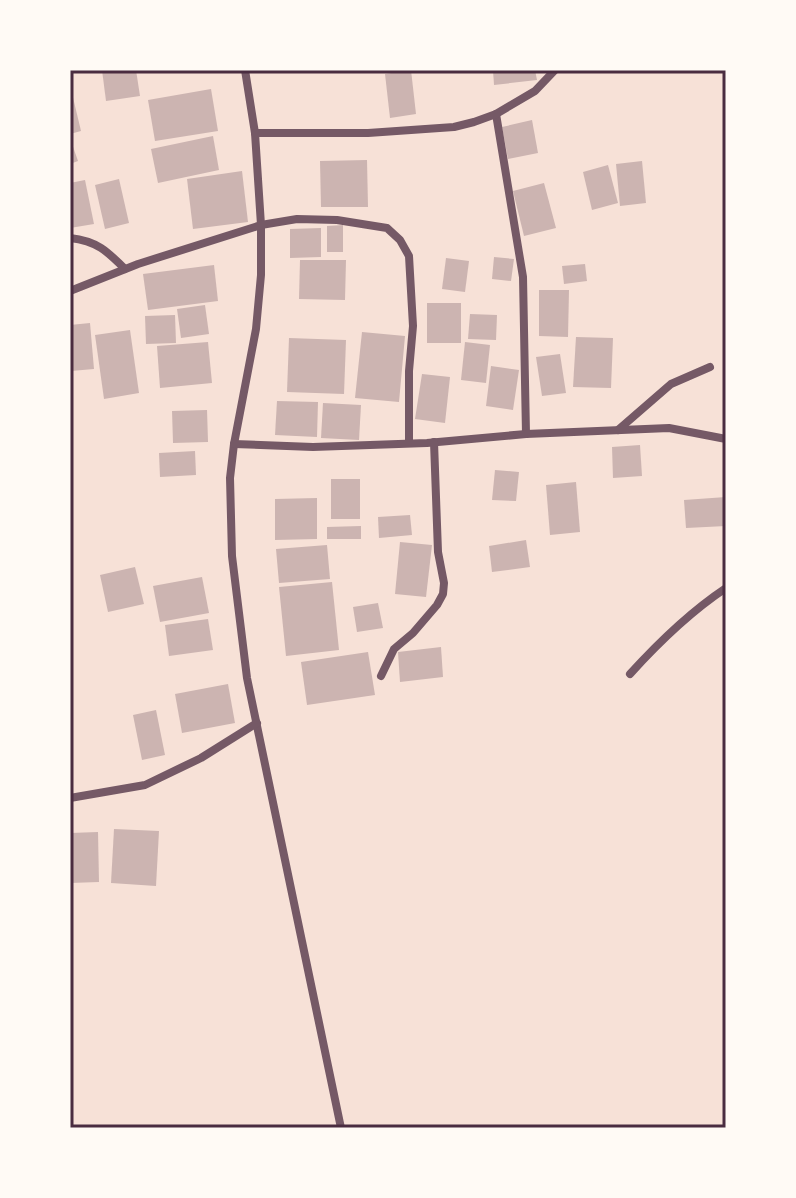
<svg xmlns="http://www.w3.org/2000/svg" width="796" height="1198" font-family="'Golos Text',sans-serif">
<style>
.building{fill:#ccb4b1}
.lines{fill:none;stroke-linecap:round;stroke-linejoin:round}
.minor{stroke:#755966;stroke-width:8}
.neatline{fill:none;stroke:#4a2c40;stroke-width:3}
</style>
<rect width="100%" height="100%" fill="#f7e1d7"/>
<g class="building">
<path d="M102,70H136L140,96L106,101Z"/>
<path d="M411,70L416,114L390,118L385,74Z"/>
<path d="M493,70H535L537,80L494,85Z"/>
<path d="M70,85L81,131L70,134Z"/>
<path d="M211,89L218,131L155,141L148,100Z"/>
<path d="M532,120L538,153L508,159L502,127Z"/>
<path d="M213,136L219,170L158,183L151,149Z"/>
<path d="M70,138L78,161L70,164Z"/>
<path d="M367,160L368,207H321L320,161Z"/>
<path d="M642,161L646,203L620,206L616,164Z"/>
<path d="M608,165L618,203L592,210L583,172Z"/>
<path d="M242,171L248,222L193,229L187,179Z"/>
<path d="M119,179L129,223L105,229L95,185Z"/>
<path d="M85,180L94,224L70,228V183Z"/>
<path d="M544,183L556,228L524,236L513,191Z"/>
<path d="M343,225V252H327V226Z"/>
<path d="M321,228V257L290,258V229Z"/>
<path d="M494,257L514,259L511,281L492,279Z"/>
<path d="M446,258L469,261L465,292L442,289Z"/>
<path d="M300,260H346L345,300L299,299Z"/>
<path d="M585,264L587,281L564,284L562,266Z"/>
<path d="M214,265L218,301L148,310L143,274Z"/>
<path d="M539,290H569L568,337L539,336Z"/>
<rect x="427" y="303" width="34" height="40"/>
<path d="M205,305L209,334L181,338L177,309Z"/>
<path d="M470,314L497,315L496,340L468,339Z"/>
<path d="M175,315L176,343L146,344L145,316Z"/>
<path d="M90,323L94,369L71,371L70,325Z"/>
<path d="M130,330L139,393L104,399L95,335Z"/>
<path d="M362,332L405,336L399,402L355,398Z"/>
<path d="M576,337L613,338L611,388L573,387Z"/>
<path d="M289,338L346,340L344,394L287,392Z"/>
<path d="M208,342L212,383L160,388L157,346Z"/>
<path d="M465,342L490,345L486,383L461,380Z"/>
<path d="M560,354L566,393L542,396L536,357Z"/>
<path d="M491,366L519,370L513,410L486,406Z"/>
<path d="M422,374L450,377L445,423L415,419Z"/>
<path d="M277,401L318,402L317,437L275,435Z"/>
<path d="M323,403L361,405L359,440L321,438Z"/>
<path d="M207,410L208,442L173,443L172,411Z"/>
<path d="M640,445L642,476L613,478L612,447Z"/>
<path d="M195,451L196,475L160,477L159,453Z"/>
<path d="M495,470L519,472L516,501L492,500Z"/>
<rect x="331" y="479" width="29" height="40"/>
<path d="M576,482L580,532L550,535L546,485Z"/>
<path d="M726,497V526L686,528L684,500Z"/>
<path d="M317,498V539L275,540V499Z"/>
<path d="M410,515L412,535L379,538L378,517Z"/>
<path d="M361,526V539H327V527Z"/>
<path d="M526,540L530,567L492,572L489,546Z"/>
<path d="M400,542L432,545L426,597L395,594Z"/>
<path d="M327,545L330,579L279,583L276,549Z"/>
<path d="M135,567L144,604L108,612L100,575Z"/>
<path d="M202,577L209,613L160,622L153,586Z"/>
<path d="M332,582L339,650L286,656L279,587Z"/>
<path d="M378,603L383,628L357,632L353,607Z"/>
<path d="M208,619L213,650L169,656L165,625Z"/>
<path d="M441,647L443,677L400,682L398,652Z"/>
<path d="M368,652L375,695L307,705L301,662Z"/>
<path d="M228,684L235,723L182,733L175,694Z"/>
<path d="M156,710L165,755L142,760L133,715Z"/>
<path d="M114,829L159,831L156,886L111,883Z"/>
<path d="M98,832L99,882L70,883V833Z"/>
</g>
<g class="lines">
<g class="minor">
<path d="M245,70L255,133L261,225V275L256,329L234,444L230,478L232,556L247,678L341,1128"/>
<path d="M496,114L523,277L526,434"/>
<path d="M255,133H368L454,127L474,122L496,114L535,91L555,70"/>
<path d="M70,238C97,241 107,251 125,269"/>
<path d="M70,291L138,264L261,225L297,219L337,220L387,228L400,240L409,256L413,326L409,371V443"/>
<path d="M618,430L671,384L710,367"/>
<path d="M234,444L313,447L427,443L526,434L669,428L726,439"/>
<path d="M630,674C659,642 690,612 726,588"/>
<path d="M381,676L394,649L413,633L437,605L443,594L444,583L438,552L434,442"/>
<path d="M70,798L145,785L201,758L257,723"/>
</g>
</g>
<rect width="796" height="1198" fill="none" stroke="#fffaf5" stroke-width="144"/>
<rect x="72" y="72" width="652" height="1054" class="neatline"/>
</svg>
